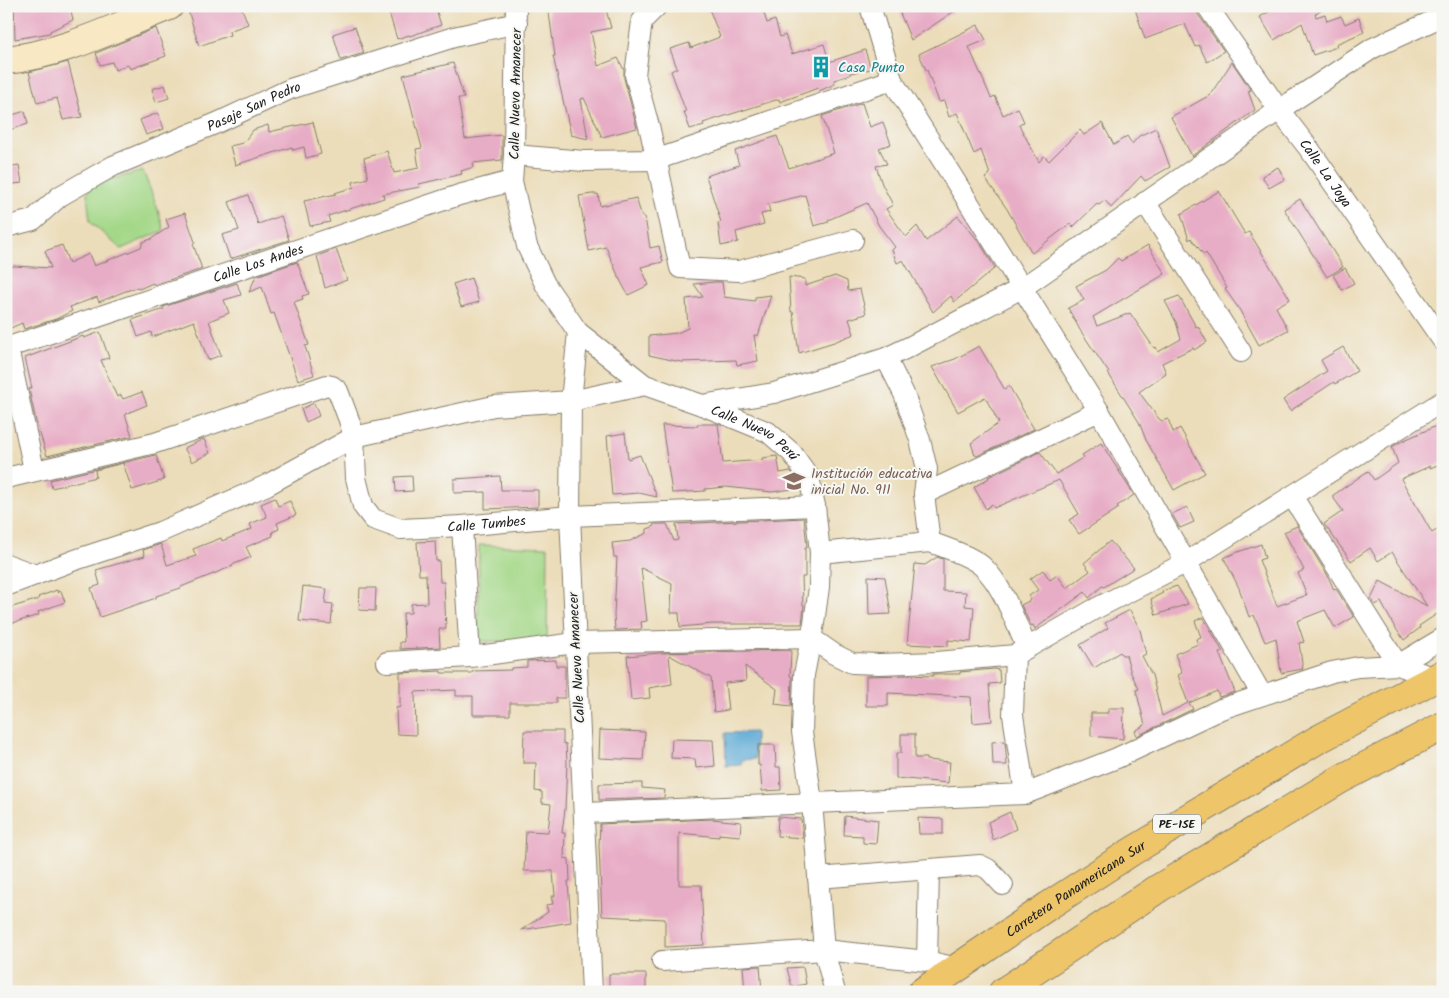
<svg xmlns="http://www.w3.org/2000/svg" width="1449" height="998" font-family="Kalam,sans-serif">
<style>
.green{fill:#a4d888;stroke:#607a52}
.water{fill:#5eabd7;stroke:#3d647a}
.building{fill:#e8adc6}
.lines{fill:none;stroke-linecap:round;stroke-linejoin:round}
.street-casing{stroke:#847c6b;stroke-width:22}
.secondary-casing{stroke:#847c6b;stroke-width:30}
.highway-casing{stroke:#847c6b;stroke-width:30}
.street{stroke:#fff;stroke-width:20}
.secondary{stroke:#f8e8c3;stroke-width:28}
.highway{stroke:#eec569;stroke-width:28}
.labels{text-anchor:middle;stroke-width:4;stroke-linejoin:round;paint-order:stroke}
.shield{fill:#f6f6f2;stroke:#5d5d5c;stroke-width:1}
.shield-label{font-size:12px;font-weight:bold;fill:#1c1c1c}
.culture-label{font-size:14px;fill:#0d838f;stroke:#f6f6f2;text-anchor:start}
.street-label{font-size:14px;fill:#1c1c1c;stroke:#f6f6f2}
.education-label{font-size:14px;fill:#785e54;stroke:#f6f6f2;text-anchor:start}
</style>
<rect width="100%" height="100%" fill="#f6f6f2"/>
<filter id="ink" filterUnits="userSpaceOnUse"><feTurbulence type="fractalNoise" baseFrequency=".02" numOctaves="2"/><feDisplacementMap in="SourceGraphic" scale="10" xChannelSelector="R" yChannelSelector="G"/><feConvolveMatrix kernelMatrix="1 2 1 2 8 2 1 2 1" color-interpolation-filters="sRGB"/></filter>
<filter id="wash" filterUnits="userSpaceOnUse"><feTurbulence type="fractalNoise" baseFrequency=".0096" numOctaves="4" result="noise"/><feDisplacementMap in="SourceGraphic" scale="20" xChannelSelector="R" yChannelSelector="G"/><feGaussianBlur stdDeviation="1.12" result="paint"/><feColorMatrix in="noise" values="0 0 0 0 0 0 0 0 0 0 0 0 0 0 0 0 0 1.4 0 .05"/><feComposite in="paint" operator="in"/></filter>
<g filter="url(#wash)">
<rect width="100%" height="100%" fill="#ecddba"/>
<g class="green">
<path d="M143,171L156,204L164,230L121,249L90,222L87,193L93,184Z"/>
<path d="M479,545L548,547L547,642L478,641Z"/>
</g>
<path class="water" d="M755,732V759L742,760L741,765L726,766L725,733Z"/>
<g id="blocks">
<g class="building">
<path d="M14,6H70L73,20L50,31V33L15,39Z"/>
<path d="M199,6H241L248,24L229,31L230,35L199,46L188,10Z"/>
<path d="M387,6H435L441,25L410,36L409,35L397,39Z"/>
<path d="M548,6H605L611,28L591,32L598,66L618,58L624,70V78L637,128L602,137L584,98L581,99L588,139L571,135L553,56H555Z"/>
<path d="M708,6H752L753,10L762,7L767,23L775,20L780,37L785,35L792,54L824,44L829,62L865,50L871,69L850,73V75L834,80L835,84L819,91L818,88L780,102L779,99L703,123L704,125L690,129L684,112H686L671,71L677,68L670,49L689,43L691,48L720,37Z"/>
<path d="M897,6H962L911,40Z"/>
<path d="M1134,6H1195L1197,13L1224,51L1207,62L1199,45L1195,47L1185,24L1145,39Z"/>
<path d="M1278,6H1328L1315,14L1316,17L1325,14L1327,21L1341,16L1345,24L1359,18L1364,32L1336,44L1337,47L1313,55L1302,23L1274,40L1260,17Z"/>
<path d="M978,25L986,40L969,47L991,98L995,96L1003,115L1018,108L1024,122L1019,125L1039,162L1044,156L1049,161L1080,130L1084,135L1102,123L1114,145L1127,136L1132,144L1139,136L1156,128L1170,167L1145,181L1141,176L1111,208L1105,200L1099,205L1097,204L1073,227L1071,223L1032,253L1007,209L985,178L990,174L981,150L974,154L957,113L949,117L944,101L939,102L927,70H926L919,54Z"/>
<path d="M355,27L364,53L341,60L333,34Z"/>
<path d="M156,28L166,56L130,69L128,65L115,70L112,62L100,65L96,53Z"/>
<path d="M68,62L82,117L63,120L57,98L37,103L29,72Z"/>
<path d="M1232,62L1251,90L1248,91L1255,110L1192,156L1171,117L1210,95Z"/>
<path d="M453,63L464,98H458L465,139L502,135V160L473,163L474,167L461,171L462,174L419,184L420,187L383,194L384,198L328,216L330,222L310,226L304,201L336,194L335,193L354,187L353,182L368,178L364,158L387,151L394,173L419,168L416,149L422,148L403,75Z"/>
<path d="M165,85L169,98L156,102L152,89Z"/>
<path d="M862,103L870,127L883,122L891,144L879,148L887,164L876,166L882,184L893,205L886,209L906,237L917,226L926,241L958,216L980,243L995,268L954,302L951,296L933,312L903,260L897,263L892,250L895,247L879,226L867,203L828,220L829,222L814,226L805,195L768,204L770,212L761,214L764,224L736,232L738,242L721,246L718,223L721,222L706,176L739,165L735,151L777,136L789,168L834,153L822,116Z"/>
<path d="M25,111L28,124L6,131V117Z"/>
<path d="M158,113L164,129L146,135L140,120Z"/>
<path d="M313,122L321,154L306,158L304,147L293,150L292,147L235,165L230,146L243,143L253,130L268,125L269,132Z"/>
<path d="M19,165L22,183L6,185V167Z"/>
<path d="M1278,167L1285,179L1269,188L1262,176Z"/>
<path d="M1219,191L1245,234L1249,232L1290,299L1276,307L1288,330L1259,345L1239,309L1225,289L1227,288L1206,253L1204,255L1191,238L1189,240L1181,214Z"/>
<path d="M592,194H598L600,206L636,198L642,217H645L650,248L659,246L663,262L641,267L649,285L628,295L619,278L606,247L589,251L579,196Z"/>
<path d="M248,195L258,224L281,216L289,240L230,259L222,235L239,230L229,202Z"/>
<path d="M1300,199L1343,267L1327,277L1284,209Z"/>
<path d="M185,213L195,242L193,244L202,269L154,285L153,283L139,289L138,287L123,292L99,302L97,297L70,307L72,311L56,319L24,329L22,323L6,330V268L14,266L51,268L45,251L62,245L69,263L89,254L94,266L141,247L143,242L151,239L169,227L166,219Z"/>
<path d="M1148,245L1165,274L1093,317L1097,326L1130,313L1154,348L1156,347L1158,352L1181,339L1176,322L1165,301L1179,296L1196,327L1198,326L1207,342L1194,350L1193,348L1162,363L1166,373L1139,392L1159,419L1162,421L1168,419L1173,432L1180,428L1205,473L1174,490L1146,440L1139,422L1108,373H1109L1080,330L1068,308L1084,300L1076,286L1106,270L1118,258L1121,261Z"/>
<path d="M336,249L347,280L325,288L317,256Z"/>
<path d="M297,262L309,294L302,296L303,299L294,302L309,345L305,346L314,375L298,380L274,313L271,314L262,287L249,292L256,276Z"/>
<path d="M1345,268L1354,283L1342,290L1333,275Z"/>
<path d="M835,276L847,281L848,291L860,289L866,314L849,319L854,334L834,342L799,353L793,312H791L789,277L805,279V286Z"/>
<path d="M471,278L479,302L461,307L453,284Z"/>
<path d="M715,282H722L724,297L755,301V297L771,295L758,336L754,335L758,361L737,365L736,360L681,362L649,355V336L677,333L688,328L686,299L703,297L694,284Z"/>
<path d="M237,283L241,295L224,300L229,313L209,321L221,355L208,360L194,321L152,337L151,332L138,337L132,320L164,309L163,307Z"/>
<path d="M100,332L109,358L101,360L117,397L121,395L123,399L142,392L147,405L125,414L132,436L47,456L36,421L29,389L32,388L25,358L83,336L84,338Z"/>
<path d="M979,346L1005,390L1009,386L1034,429L977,456L975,455L971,443L999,423L985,397L958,412L932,367L955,359Z"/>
<path d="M1343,347L1357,371L1335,384L1334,382L1290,411L1283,400L1327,371L1321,360Z"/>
<path d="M314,403L319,416L306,422L301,409Z"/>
<path d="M1443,423V463L1430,468V466L1401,479L1432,533L1443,526V610L1419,626L1420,628L1404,640L1394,626L1381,602L1375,605L1371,599L1380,581L1427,606L1392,552L1378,561L1370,548L1351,561L1324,524L1343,511L1332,496L1368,471L1374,480L1398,463L1392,447L1402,441Z"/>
<path d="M697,424H718L723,463L763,460L762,458L777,456L780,473L791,471L798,482L799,488L772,492L726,487L705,489V491L672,493L662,425L698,426Z"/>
<path d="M625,433L628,459L640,455L657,497L639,493L612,495L607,436Z"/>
<path d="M204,439L210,453L192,462L184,448Z"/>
<path d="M1101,443L1134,495L1117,506L1119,508L1079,534L1069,520L1079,514L1059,480L994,508L992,504L986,509L974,487L989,478L988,477L1040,452L1056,474L1084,457L1082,455Z"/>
<path d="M156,455L164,480L132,490L123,463L95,470L96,477L52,488L50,480Z"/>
<path d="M412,476L413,491L396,492L395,477Z"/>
<path d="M500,476L501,490H538V507L485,509V492L454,493V479Z"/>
<path d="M275,498L278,506L290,501L296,515L277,523L279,529L272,532L273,536L246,547L251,557L232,565L233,566L181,587V588L156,596V598L100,617L91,588L100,585L96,570L145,556L143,550L161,544L167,565L196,556L193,549L221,538L222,541L252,529L250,524L267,517L261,504Z"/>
<path d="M1187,507L1194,522L1180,528L1172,514Z"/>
<path d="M804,518L807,548H805V577H802L803,605H804L802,624H712L680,627L679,613H671L672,583L641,568L647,621L641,622L642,629L615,630L614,615L617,557H614L612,543L630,541L647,533V529L653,527L654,524H667L674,541L678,540L676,524Z"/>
<path d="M1297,526L1328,576L1334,590L1336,589L1354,617L1335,628L1325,610L1297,621L1304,642L1299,643L1303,669L1281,673L1276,638L1265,642L1254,615L1249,617L1239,588L1224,558L1235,553L1261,544L1265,558L1259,560L1277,606L1307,595L1298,573L1304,570L1284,532Z"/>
<path d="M435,541L436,561H439L440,582H444L446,629H439L440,647L400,649V642H404L403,613H411V604L427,603L426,575H419L417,542Z"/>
<path d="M1110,541L1134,568L1104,587L1102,586L1089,598L1085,592L1035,629L1033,625L1031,626L1021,605L1031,600L1029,596L1038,590L1030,579L1043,570L1050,580L1057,575L1067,588L1090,571L1084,563Z"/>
<path d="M937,557L943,559V591L966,592L965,606L974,607L971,642L948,640V646L907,644L915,564L925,565Z"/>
<path d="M868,576L885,577L891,614L869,615Z"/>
<path d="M303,586L327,589L325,603L333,604L331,624L299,621Z"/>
<path d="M1177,586L1188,604L1156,615L1151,599L1163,593L1162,591Z"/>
<path d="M360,588H376L375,611L359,610Z"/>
<path d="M57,590L58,593L61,591L65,602L38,612L39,615L6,625V609L39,599L38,597Z"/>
<path d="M1130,610L1140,630L1146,654L1142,656L1152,675L1162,716L1188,703L1178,675L1182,673L1175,654L1198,644L1196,639L1201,637L1195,621L1203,617L1223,652L1219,653L1235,692L1219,697L1217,691L1189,703L1193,709L1137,736L1135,731L1145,725L1136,690L1139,689L1131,673L1126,655H1122L1120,652L1094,668L1080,645L1108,628L1105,623Z"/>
<path d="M791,650L790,676L792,677L791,706L775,704L777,689L745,666L746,681L725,683L728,710L714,712L711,678L669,655L672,684L649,688L650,698L631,700L627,656L660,653Z"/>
<path d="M556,660V666H565V698H556V703H510V715H473V696H456V690L415,692L416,735L397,734L396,708L400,707V673L441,671V673H472L473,671L511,670V668L527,667V661Z"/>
<path d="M994,669L999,670L1000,683L989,684L992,721L973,723L971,697L888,693V706H866V676L908,675L933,676V674H960V672Z"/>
<path d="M1108,708H1124L1123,739L1091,736V713H1108Z"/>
<path d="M600,730L645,732L643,760L599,758Z"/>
<path d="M524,731H563V743L566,744L567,763L565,809L562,833H565L564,858L569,859L570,881H568L571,922L521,930L548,912L546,905L553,904L551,896H555L553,871H524L526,831L548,832L551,804L542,803V792L535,791L536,763H523Z"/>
<path d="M901,734H915V758H926V760L950,762L948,783L896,778V753H901Z"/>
<path d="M672,739L713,740L715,766L696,768L695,759L671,758Z"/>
<path d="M1005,741L1007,765H993L992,742Z"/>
<path d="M758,745H775L776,767H780L781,790L762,791L760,765H758Z"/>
<path d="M642,783V788L665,790L664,798L599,800V784Z"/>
<path d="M1010,812L1016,829L993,840L988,822Z"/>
<path d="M845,816L878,820L876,844L863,843V836L844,835Z"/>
<path d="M778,817L801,819L803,838L777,836Z"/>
<path d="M918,818L943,819V834H919Z"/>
<path d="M712,819L741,822L740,836L719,834V837L679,833V885H701L704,945L665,947V919L602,916L599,846L600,824Z"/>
<path d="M760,966L762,992H745L743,967Z"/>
<path d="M803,967L806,984L792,987L787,968Z"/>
<path d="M609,974H646V990L609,992Z"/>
</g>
</g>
</g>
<g filter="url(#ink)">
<use href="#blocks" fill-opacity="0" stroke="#847c6b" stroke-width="1"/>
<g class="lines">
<g class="street-casing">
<g id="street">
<path id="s1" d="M516,6L514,155L512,181L527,246L545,284L578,332L645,385L702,405L768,432L792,453L809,477L815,506L820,553L819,587L814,623L804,675L802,732L812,802L824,950L835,992"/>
<path d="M657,6L642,21L635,75L650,130L680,268L739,271L853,240"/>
<path d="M870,6L892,80L1099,411L1262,695"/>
<path id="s2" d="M1207,6L1279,110L1310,150L1443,341"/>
<path d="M514,155L584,161L655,160L892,80"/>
<path d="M1145,202L1241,352"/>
<path id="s3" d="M6,227L33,220L60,196L113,166L217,123L290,89L454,37L517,23"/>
<path id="s4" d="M6,348L459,195L512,181"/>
<path d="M8,348L34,470"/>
<path d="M886,358L904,394L920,440L927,469L924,494L930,542C944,547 971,556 982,566C1003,585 1015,622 1027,648"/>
<path d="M702,405L774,393L886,358L909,347L1022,288L1279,110L1373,48L1443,16"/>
<path id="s5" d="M6,478L155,443L327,385L332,386L338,391L349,420L354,437L356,478L363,506L373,519L401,529L462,526L570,516L815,506"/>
<path d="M924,494L1099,411"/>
<path d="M1292,496L1398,665L1443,638"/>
<path d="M462,526L470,657L575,643L811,638L834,654L852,663L879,664L937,662L1015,655L1093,610L1185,563L1443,401"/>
<path d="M820,553L930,542"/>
<path d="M6,564L36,575"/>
<path d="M6,586L75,560L160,532L267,485L354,437L494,406L571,401L578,332"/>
<path d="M387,662L470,657"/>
<path d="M1025,794L1117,758L1221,709L1332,672L1358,667L1398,665L1435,678"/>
<path d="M584,813L1025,794L1013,715L1015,655"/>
<path d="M818,878L980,865L988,869L1003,885"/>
<path d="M662,961L824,950L927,961L957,968"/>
<path d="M927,961L929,870"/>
<path d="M592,992L570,516L571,401L645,385"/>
</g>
</g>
<g class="secondary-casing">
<path id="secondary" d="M6,60C63,54 116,27 169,6"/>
</g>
<g class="highway-casing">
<g id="highway">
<path id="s6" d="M922,992L1048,906L1131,852L1317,740L1443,674"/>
<path d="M1003,992L1159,888L1341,779L1443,726"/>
</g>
</g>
<use href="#street" class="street"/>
<use href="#secondary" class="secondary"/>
<use href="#highway" class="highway"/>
</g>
</g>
<defs>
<g id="building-bare" transform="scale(1.725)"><path d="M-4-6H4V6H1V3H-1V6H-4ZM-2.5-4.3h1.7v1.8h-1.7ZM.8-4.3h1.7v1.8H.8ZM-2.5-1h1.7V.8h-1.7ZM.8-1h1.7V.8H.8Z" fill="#0f9aa8" stroke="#f6f6f2" stroke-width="2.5" paint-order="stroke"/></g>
<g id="school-bare" transform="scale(1.725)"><path d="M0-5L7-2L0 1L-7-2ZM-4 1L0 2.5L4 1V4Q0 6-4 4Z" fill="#8d6e63" stroke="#f6f6f2" stroke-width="2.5" paint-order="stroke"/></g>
</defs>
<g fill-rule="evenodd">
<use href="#building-bare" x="821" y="67"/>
<use href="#school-bare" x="794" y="481"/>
</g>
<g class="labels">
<rect class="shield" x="1153" y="814.5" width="48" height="19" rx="4"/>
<g class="shield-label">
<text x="1177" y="828">PE-1SE</text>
</g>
<g class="culture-label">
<text x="838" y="72">Casa Punto</text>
</g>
<g class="street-label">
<text transform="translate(515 94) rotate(-89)" y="5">Calle Nuevo Amanecer</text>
<text dy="5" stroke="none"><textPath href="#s3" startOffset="278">Pasaje San Pedro</textPath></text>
<text dy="5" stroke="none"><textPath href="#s2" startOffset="205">Calle La Joya</textPath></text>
<text dy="5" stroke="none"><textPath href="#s4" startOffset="266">Calle Los Andes</textPath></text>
<text dy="5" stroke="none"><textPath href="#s1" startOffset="548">Calle Nuevo Perú</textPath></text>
<text dy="5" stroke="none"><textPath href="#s5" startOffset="598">Calle Tumbes</textPath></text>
<text transform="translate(576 658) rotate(-93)" y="5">Calle Nuevo Amanecer</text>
<text dy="5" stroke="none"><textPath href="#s6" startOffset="185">Carretera Panamericana Sur</textPath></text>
</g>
<g class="education-label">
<text x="811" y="478">Institución educativa<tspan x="811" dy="16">inicial No. 911</tspan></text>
</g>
</g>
<rect width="1449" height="998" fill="none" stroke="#f6f6f2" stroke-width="25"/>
</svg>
